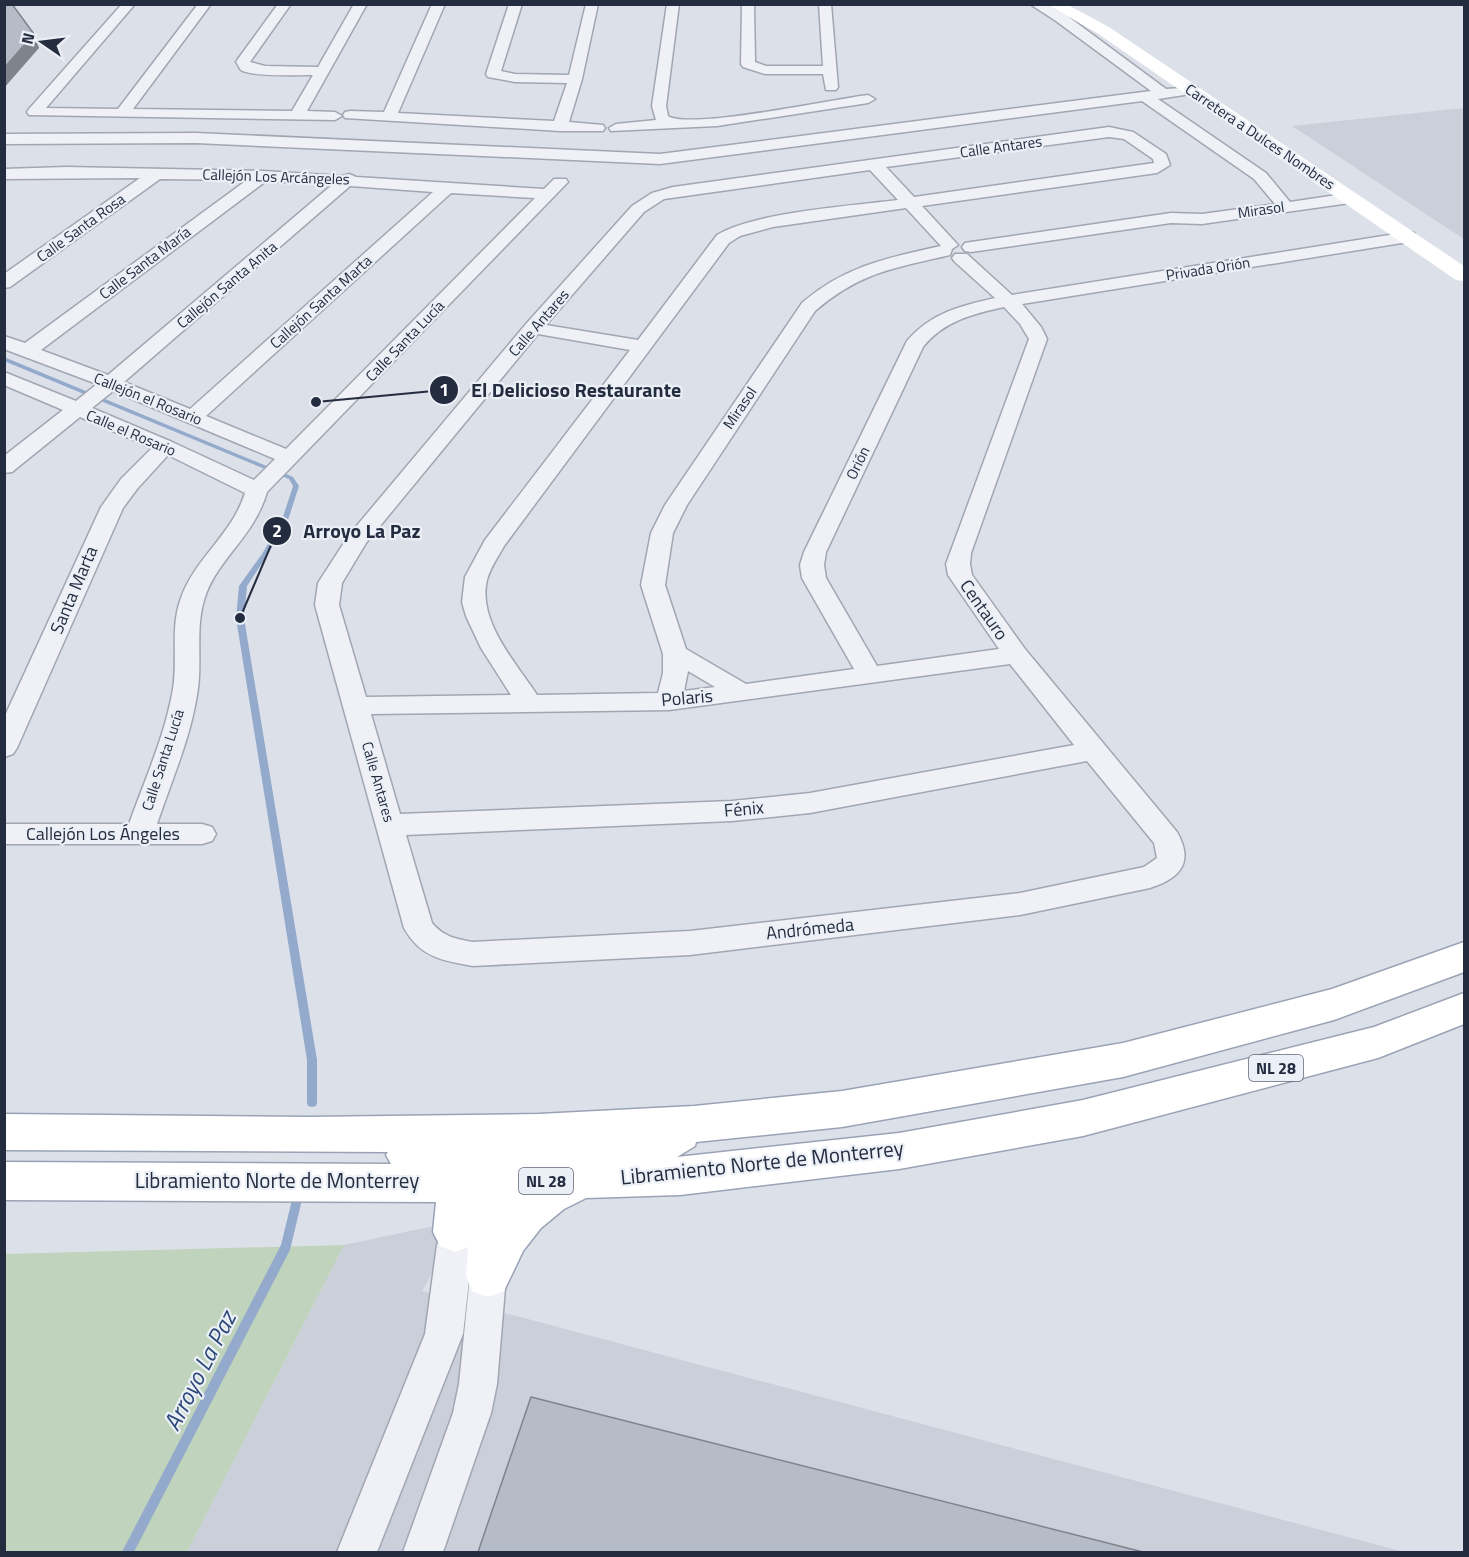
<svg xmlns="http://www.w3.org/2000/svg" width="1469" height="1557" font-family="'Titillium Web',sans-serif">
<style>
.built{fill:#cacfda}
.green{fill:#c0d3bc}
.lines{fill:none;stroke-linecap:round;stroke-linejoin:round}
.stream{fill:#93aacc;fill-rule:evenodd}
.street-casing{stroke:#a1a6b2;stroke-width:3}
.primary-casing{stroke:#9aa3b5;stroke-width:3}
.street{fill:#eff1f6;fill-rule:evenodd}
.secondary{fill:#fff;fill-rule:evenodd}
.primary{fill:#fff;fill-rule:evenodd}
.shaded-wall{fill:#7f838c}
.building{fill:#b6bbc8;stroke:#7f838c;stroke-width:1.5}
.labels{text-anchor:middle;stroke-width:4.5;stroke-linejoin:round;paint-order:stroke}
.far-street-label{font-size:15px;fill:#242c40;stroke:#ebeff6}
.shield{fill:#ebeff6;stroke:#606677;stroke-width:1.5}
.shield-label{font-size:16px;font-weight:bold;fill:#242c40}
.street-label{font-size:18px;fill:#242c40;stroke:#ebeff6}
.near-street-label{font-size:21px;fill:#242c40;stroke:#ebeff6}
.near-water-label{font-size:24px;font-style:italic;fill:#2a4778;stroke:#ebeff6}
.leader{fill:none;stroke:#242c40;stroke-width:2}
.callout-dot{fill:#242c40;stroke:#ebeff6;stroke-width:2}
.mark-label{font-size:18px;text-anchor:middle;font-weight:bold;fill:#fff}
.callout-label{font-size:20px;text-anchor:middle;font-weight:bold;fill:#242c40;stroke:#ebeff6;stroke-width:4.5;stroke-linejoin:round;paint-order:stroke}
</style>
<rect width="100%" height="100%" fill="#dce0e8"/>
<g class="built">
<path d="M1464,108V239L1292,126Z"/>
<path d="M462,1220L422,1291L1404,1552H187L344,1245Z"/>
</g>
<path class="green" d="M344,1245L187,1552H5V1254Z"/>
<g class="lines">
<g class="stream">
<path d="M4,357L293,477L299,486L288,520L268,554L247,586L244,618L317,1060V1103L316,1106L312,1107L308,1106L307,1103V1060L236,618L239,586L262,554L282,520L293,486L289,479L4,361Z"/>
<path d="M296,1199L300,1201L301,1204L290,1250L134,1552H122L281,1245L291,1204L292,1201Z"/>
</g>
<g class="street-casing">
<g id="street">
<path d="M122,4H135L46,108L118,109L198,4H211L133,109L292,111L313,75C299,75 251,77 241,70C240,69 237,63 236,62L238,59L278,4H291L250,62L265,66L318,67L354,4H367L307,111L335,112L342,116L335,120L29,115L27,112L29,109Z"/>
<path d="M432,4H445L398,113L554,121L567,83L515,82L488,77L486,74L509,4H522L501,71L515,74L569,75L586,4H598L582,79L569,122L603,125L605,128L603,131H560L345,118L343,115L345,112L350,111L384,112Z"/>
<path d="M667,4H679L666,106L668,116C689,130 835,99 868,95L875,99L868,103L717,126L611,131L609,128L616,124L656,120L652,106Z"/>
<path d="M742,4H754L755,62L766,66H823L819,4H831L838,87L836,90H826L823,74H765L743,67L741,64Z"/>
<path d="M1030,4H1046L1066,15L1166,89L1197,87L1199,90L1197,93L1158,99L1266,173L1290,202L1350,193L1358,198L1350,203L1202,224L1171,223L971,252L965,251L962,247L965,243L971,242L1171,213L1202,214L1275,204L1254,179L1142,101L660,164L196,143L4,144V134L196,133L660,154L1151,91L1056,21Z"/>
<path d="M1109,127L1133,132L1166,154L1170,165L1157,173L922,206L958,245L952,249L950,255C895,268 860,272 815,311L687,505L673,533L665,585L686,649L746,684L854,669L802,578L800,565L804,552L907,341C931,313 960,306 995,298L955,262L952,258L955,254H967L1012,295L1408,232L1414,233L1416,237L1414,241L1408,242L1022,304L1041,327L1047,339L971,553L970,564L972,575L1025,649L1177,832C1194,862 1181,878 1150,888L1020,915L690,955L473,966C443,961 420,957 404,928L315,605L318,583L349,535L526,324L632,206L652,193L673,187ZM1109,137L1124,139L1153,159L1154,163L914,197L886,167ZM870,170L898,200C851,206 755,212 717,235L638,340L546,325L644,212L664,199ZM906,208L941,246C887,258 845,266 802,303L665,505L651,533L641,585L663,654V673L658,693L537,695C516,663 477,621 487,580C490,568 498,557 504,546L729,243L740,236L773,227ZM1004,307L1020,324L1029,339L946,564L948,575L999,649L877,666L826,578L824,565L826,552L923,347C944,321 972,314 1004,307ZM538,334L630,350L485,540L465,577L462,602L466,616L481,648L511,695L366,697L339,605L342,583L366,543ZM1010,664L1074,745L810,793L732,801L400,814L371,714L669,710ZM688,671L715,687L684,691ZM1087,761L1154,843L1157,858L1144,867L1020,893L690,931L473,942C456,939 444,937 432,923L406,835L732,821L810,813Z"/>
<path d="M66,167L263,171L343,176L349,174L356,177L544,189L554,179H566L568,182L267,492C254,537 218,558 205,597C195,627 202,658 198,688C192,735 172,779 157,824H202L212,827L216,834L212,841L202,844H4V824H129C145,779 165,736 173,689C178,658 170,627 181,598C195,558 232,535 245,493L168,455L137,489L123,508L17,748L13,754L4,757V718L101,507L121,479L152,448L80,417L12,472L4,473V456L63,410L4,385V372L76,401L97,384L4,349V336L25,343L247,180L160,179L10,287L4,288V274L140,178L4,179V169ZM266,181L332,185L108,375L41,350ZM350,186L433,192L190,409L124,382ZM451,193L535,198L286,449L206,416ZM113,391L275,459L254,480L172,442L92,408Z"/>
<path d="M455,1228L468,1233L473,1245L463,1334L377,1552H337L425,1334L437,1245L442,1233Z"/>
<path d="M488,1259L501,1264L506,1276L497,1384L491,1413L443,1552H403L453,1413L459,1384L470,1276L475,1264Z"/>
</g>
</g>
<g class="primary-casing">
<path id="primary" d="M1464,942V972L1334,1020L1123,1077L842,1127L696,1142L695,1146L677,1157L899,1133L1083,1100L1374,1027L1464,993V1024L1378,1058L1083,1136L899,1169L680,1195L586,1198L564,1209L541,1228L523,1251L504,1291L488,1297L472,1291L466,1276L468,1247L455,1252L440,1246L433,1232L436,1202L4,1200V1162L391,1164L386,1155L388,1152L4,1150V1114L308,1117L539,1114L694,1106L842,1091L1123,1043L1332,989Z"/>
</g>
<use href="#street" class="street"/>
<path class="secondary" d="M1046,4H1066L1109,27L1464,266V281L1456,280L1097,33Z"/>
<use href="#primary" class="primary"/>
</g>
<path class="shaded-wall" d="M34,34L39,48L4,88V68Z"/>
<g class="building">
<path d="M4,4H12L34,34L4,68Z"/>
<path d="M531,1397L1143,1552H478Z"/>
</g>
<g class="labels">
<g class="far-street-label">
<text transform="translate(1260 137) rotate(34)" y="5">Carretera a Dulces Nombres</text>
<text transform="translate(1001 147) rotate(-8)" y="5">Calle Antares</text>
<text transform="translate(276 177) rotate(2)" y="5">Callejón Los Arcángeles</text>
<text transform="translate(1261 210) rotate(-8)" y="5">Mirasol</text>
<text transform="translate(81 228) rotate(-36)" y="5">Calle Santa Rosa</text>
<text transform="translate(145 263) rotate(-37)" y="5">Calle Santa María</text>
<text transform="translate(1208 269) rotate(-9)" y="5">Privada Orión</text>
<text transform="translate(227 285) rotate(-40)" y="5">Callejón Santa Anita</text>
<text transform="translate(321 302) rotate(-42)" y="5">Callejón Santa Marta</text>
<text transform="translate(539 323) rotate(-49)" y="5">Calle Antares</text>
<text transform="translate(405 341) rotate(-46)" y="5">Calle Santa Lucía</text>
<text transform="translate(148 399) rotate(22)" y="5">Callejón el Rosario</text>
<text transform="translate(740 408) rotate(-56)" y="5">Mirasol</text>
<text transform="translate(131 433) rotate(23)" y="5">Calle el Rosario</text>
<text transform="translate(858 463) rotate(-64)" y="5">Orión</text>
<text transform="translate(163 760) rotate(-72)" y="5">Calle Santa Lucía</text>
<text transform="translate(378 782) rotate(74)" y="5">Calle Antares</text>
</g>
<g class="shield">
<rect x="1249" y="1055" width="54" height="26" rx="4.5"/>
<rect x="519" y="1168" width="54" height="26" rx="4.5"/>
</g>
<g class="shield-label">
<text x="1276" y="1074">NL 28</text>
<text x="546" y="1187">NL 28</text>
</g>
<g class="street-label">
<text transform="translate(74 590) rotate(-67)" y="6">Santa Marta</text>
<text transform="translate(984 610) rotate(55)" y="6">Centauro</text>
<text transform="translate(687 698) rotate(-5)" y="6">Polaris</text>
<text transform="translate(744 809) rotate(-5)" y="6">Fénix</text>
<text x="103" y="840">Callejón Los Ángeles</text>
<text transform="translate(810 929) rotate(-6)" y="6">Andrómeda</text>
</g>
<g class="near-street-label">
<text transform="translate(762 1163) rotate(-6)" y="7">Libramiento Norte de Monterrey</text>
<text x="277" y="1188">Libramiento Norte de Monterrey</text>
</g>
<g class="near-water-label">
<text transform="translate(200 1371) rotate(-63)" y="8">Arroyo La Paz</text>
</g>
</g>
<path class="leader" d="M316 402L444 390M240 618L277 531"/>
<g class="callout-dot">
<circle cx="316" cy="402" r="6"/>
<circle cx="240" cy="618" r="6"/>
<circle cx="444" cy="390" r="15"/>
<circle cx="277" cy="531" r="15"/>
</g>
<g class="mark-label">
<text x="444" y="396">1</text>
<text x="277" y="537">2</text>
</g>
<g class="callout-label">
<text x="576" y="397">El Delicioso Restaurante</text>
<text x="362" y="538">Arroyo La Paz</text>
</g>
<rect width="1469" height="1557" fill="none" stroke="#242c40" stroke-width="12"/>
<g transform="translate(42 42) rotate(284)" stroke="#ebeff6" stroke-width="4.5" paint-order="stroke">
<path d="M0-4.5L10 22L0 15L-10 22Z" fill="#242c40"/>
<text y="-9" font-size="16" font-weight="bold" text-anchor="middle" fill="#242c40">N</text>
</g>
</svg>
